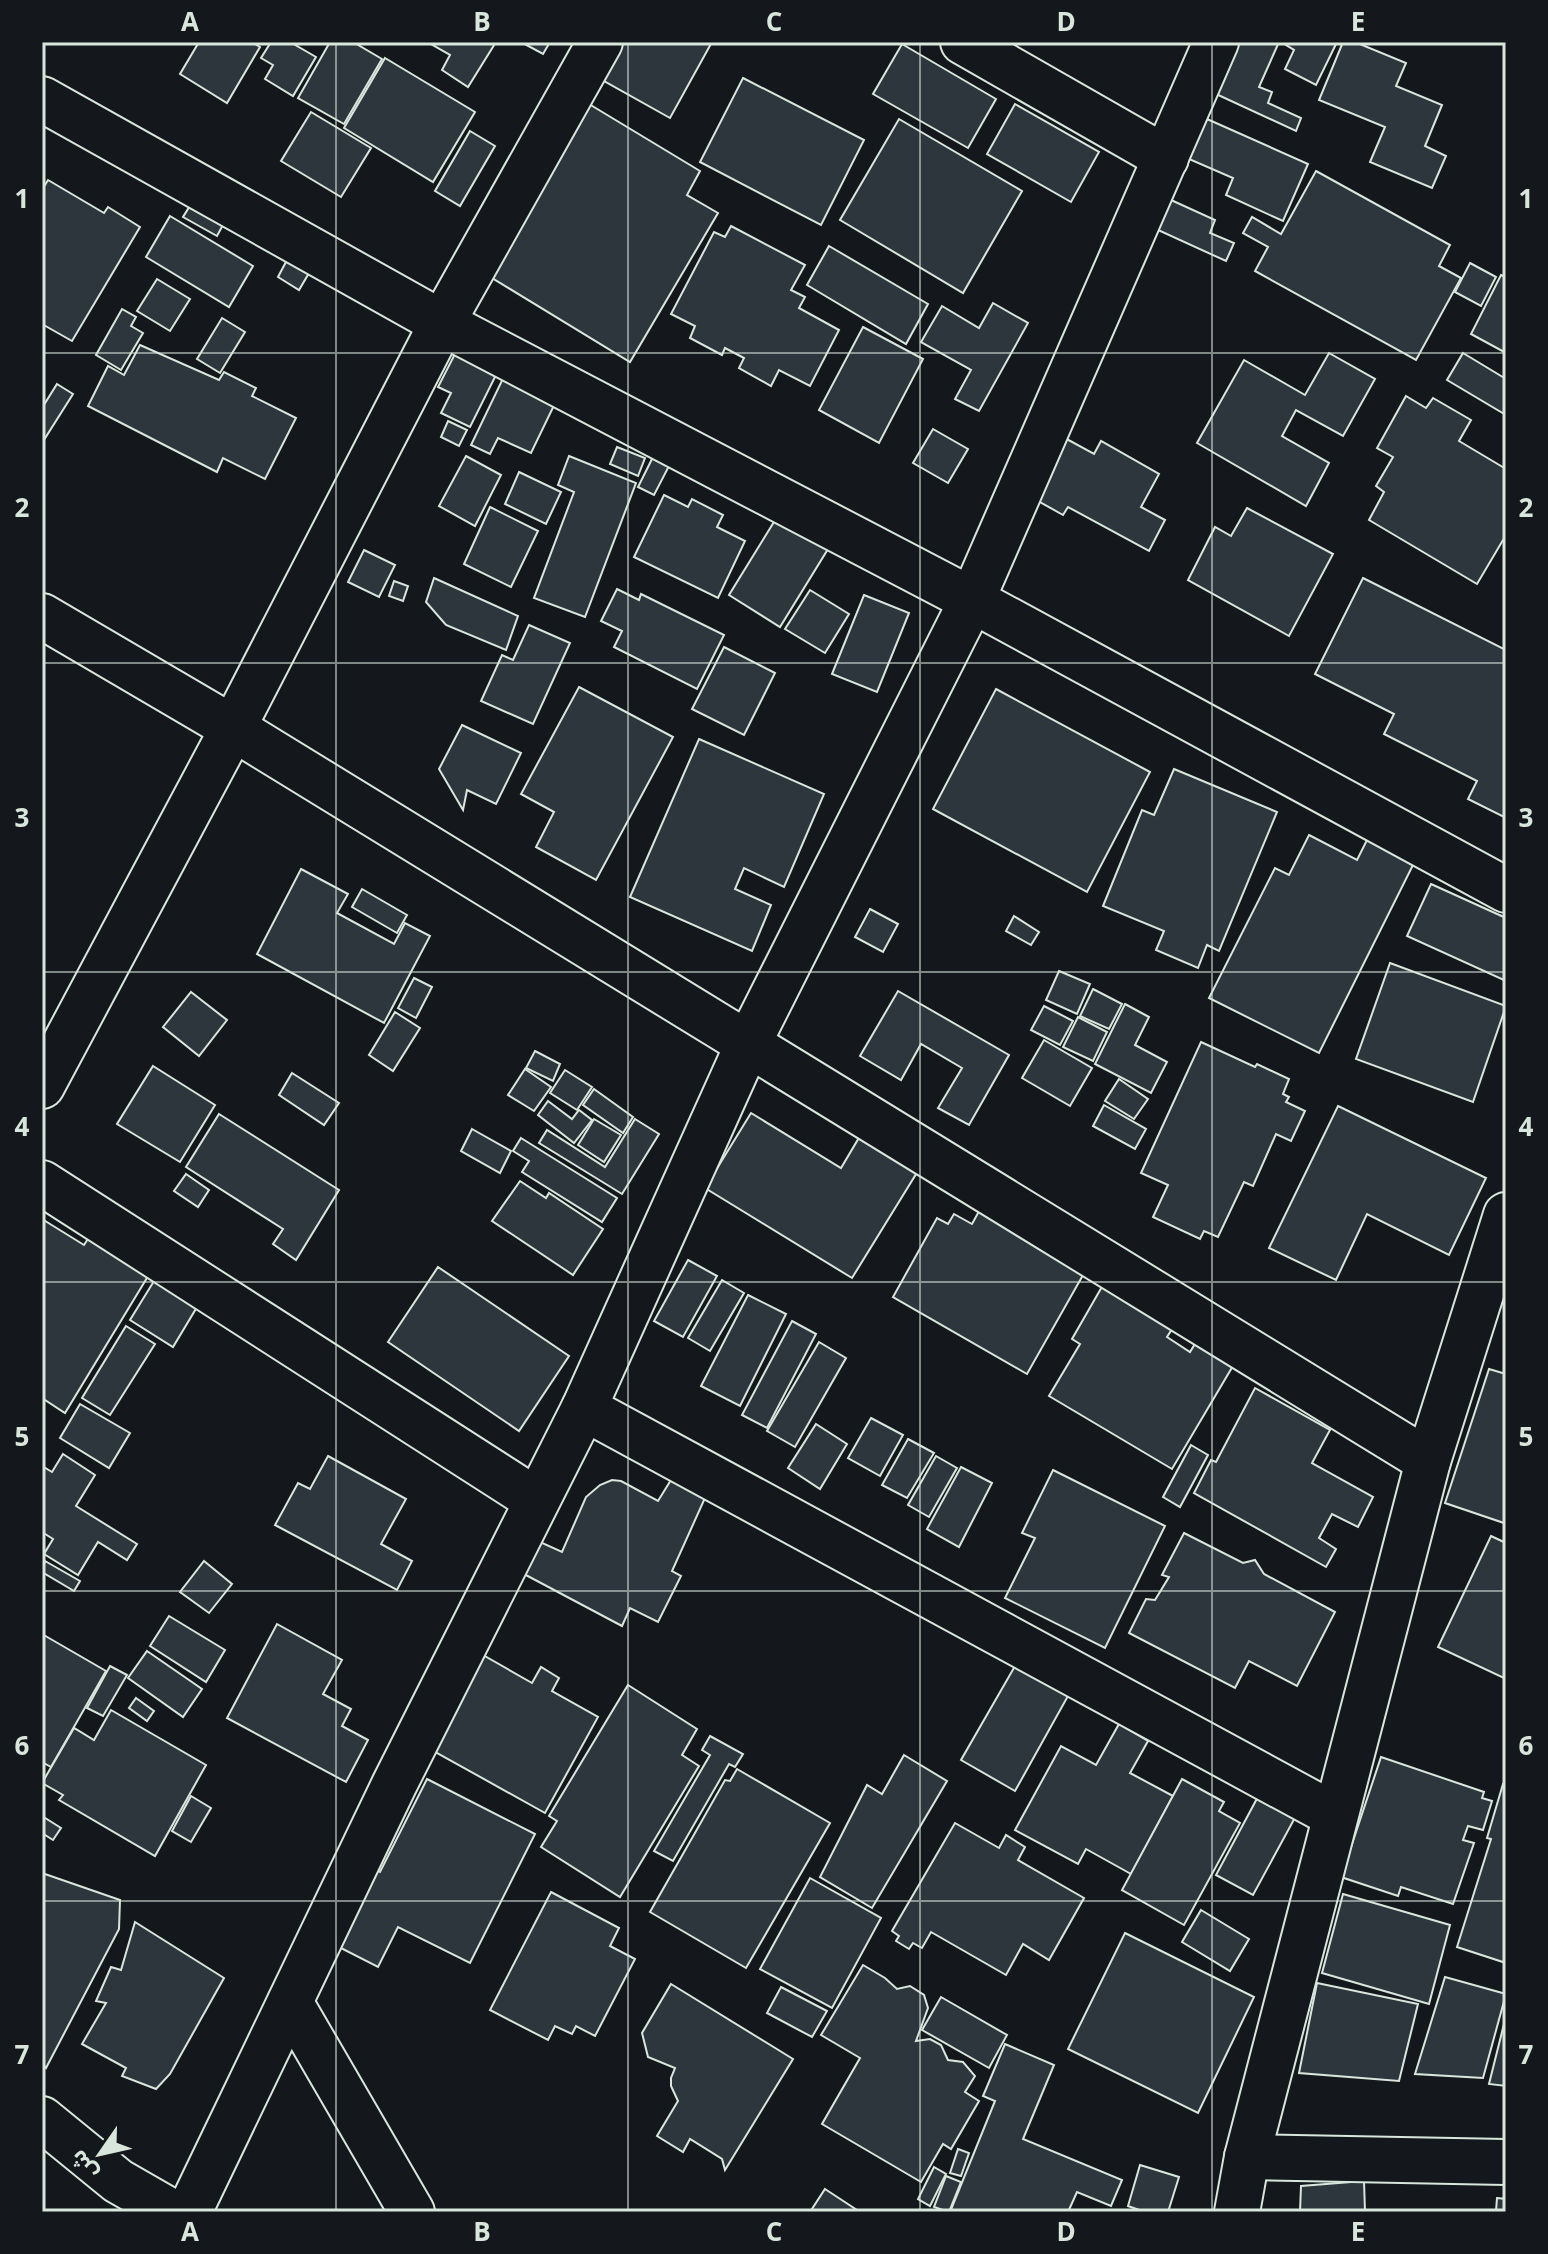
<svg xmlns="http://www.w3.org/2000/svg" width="1548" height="2254" font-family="'Open Sans','Noto Sans Arabic',sans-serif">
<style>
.building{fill:#2c363c;stroke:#d8e6dc;stroke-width:2}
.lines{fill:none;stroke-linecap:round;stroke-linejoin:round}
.minor-casing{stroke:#d8e6dc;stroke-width:48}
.minor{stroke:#14181c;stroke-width:44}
.grid{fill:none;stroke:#d8e6dc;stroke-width:2;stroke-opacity:0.55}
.neatline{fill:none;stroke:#d8e6dc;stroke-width:3}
.grid-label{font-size:26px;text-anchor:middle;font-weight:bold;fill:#d8e6dc}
</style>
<rect width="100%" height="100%" fill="#14181c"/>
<g class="building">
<path d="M199,42H252L260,47L227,103L180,74Z"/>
<path d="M271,42H290L316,57L293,96L265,79L273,65L261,58Z"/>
<path d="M330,42H353L382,59L344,124L298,98Z"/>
<path d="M432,42H496L468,87L442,70L450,55L431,44Z"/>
<path d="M521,42H550L543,54Z"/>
<path d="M617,42H712L670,118L597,77Z"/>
<path d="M1240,42H1279L1259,87L1272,92L1268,103L1301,118L1296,131L1216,94Z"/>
<path d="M1337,42L1316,85L1285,69L1294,50L1281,42Z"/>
<path d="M1343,42H1355L1406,63L1396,86L1442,105L1425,146L1446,156L1432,188L1370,162L1385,127L1319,100Z"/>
<path d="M902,44L996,99L968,148L873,94Z"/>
<path d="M385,58L475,112L433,182L344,128Z"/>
<path d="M743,78L864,140L821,225L700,162Z"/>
<path d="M589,104L700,171L687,195L718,213L630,362L487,275Z"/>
<path d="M1015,104L1099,152L1071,202L987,154Z"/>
<path d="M311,112L371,148L341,197L281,161Z"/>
<path d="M899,119L1022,191L963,293L840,220Z"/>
<path d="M1207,119L1308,164L1283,221L1226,195L1233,178L1189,159Z"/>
<path d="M470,131L495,146L460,206L435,191Z"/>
<path d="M1316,171L1450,245L1439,266L1461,278L1416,360L1255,271L1268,247L1243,233L1252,217L1281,234Z"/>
<path d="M48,180L104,213L108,207L140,227L72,341L42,324V190Z"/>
<path d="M1171,200L1215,220L1210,233L1234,243L1226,261L1158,230Z"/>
<path d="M193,201L225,221L217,236L183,217Z"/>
<path d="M170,216L253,266L229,307L146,257Z"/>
<path d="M731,226L805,265L791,290L805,297L799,308L839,330L810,386L779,370L771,386L739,368L744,358L725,348L722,355L690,338L695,326L671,314L714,232L725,237Z"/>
<path d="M829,246L928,304L906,344L807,285Z"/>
<path d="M287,260L309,273L299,290L278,277Z"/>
<path d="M1470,263L1496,277L1481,306L1455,292Z"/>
<path d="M1501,275L1506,277V353L1471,334Z"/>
<path d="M157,279L190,299L170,331L137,311Z"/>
<path d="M993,303L1028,323L979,411L955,399L971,370L921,342L942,306L979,328Z"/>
<path d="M122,309L136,317L131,326L143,333L121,370L96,355Z"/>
<path d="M222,318L245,332L220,373L197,359Z"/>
<path d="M863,327L923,359L879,443L819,410Z"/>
<path d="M140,345L219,380L224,372L256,388L252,396L296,418L265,479L223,458L217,472L88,406L108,366L124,375Z"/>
<path d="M458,348L499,369L470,427L441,413L451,393L438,387Z"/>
<path d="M1329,353L1375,379L1343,436L1296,410L1282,436L1329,463L1306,506L1197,443L1244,360L1305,395Z"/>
<path d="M1463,353L1506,379V415L1447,380Z"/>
<path d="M508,368L560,393L531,453L498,438L490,454L471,445Z"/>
<path d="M57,384L73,394L42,443V408Z"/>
<path d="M1406,396L1426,408L1433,398L1471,420L1459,441L1506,469V535L1477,584L1369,520L1384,492L1376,486L1393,457L1377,448Z"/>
<path d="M448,421L467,430L459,446L441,437Z"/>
<path d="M933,429L968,449L948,483L913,463Z"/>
<path d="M1063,437L1094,454L1101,441L1159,474L1141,507L1165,520L1149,551L1068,507L1063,515L1031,497Z"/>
<path d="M617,447L645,458L638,476L610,464Z"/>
<path d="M466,456L501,475L475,526L439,506Z"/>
<path d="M569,456L636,483L585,617L534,598L574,492L558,485Z"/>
<path d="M653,457L669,466L654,495L638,487Z"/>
<path d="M519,472L561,492L546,524L505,504Z"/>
<path d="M664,495L688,507L692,499L723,515L717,527L745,541L718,598L634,557Z"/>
<path d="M785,504L836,536L780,627L729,595Z"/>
<path d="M490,507L538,531L511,587L464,564Z"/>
<path d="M1247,508L1333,554L1289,636L1188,580L1215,527L1231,536Z"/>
<path d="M364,550L395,565L379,597L348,582Z"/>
<path d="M434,578L518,616L506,650L446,625L426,602Z"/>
<path d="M1363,578L1506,650V818L1468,799L1477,781L1384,734L1394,714L1315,674Z"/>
<path d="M394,581L408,586L403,601L389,596Z"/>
<path d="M617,589L639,600L641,594L724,635L697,689L614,647L622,631L601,621Z"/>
<path d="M810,590L849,614L825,653L785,629Z"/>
<path d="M864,595L909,613L877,692L832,674Z"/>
<path d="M529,625L570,643L533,724L481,701L502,655L513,660Z"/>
<path d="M724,647L775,673L744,735L692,709Z"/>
<path d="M579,687L673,737L596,880L536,847L554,812L521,794Z"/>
<path d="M996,689L1150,772L1087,892L933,809Z"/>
<path d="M462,725L521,753L496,804L467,790L463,810L439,769Z"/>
<path d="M699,739L824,794L784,887L744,868L735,889L771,905L752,951L630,897Z"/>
<path d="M1174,769L1277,812L1219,951L1207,945L1198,968L1156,950L1164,931L1103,906L1142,810L1154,815Z"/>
<path d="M1309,835L1357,860L1369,836L1416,859L1319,1053L1209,998L1275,868L1289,875Z"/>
<path d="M301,869L348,894L337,913L394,944L405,923L430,936L384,1023L257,954Z"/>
<path d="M1431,884L1506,918V981L1407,936Z"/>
<path d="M362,889L407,915L397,933L352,907Z"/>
<path d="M870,909L898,924L883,952L855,937Z"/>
<path d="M1014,916L1039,932L1031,945L1006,931Z"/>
<path d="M1390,963L1506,1006L1473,1102L1356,1059Z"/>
<path d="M1059,971L1090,984L1077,1014L1046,1000Z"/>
<path d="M414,978L432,987L416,1018L398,1008Z"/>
<path d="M1093,989L1122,1004L1109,1029L1080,1016Z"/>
<path d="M898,991L1009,1055L969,1125L938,1108L962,1068L921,1044L901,1080L860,1056Z"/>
<path d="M191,992L227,1020L199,1056L163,1027Z"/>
<path d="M1125,1004L1149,1017L1135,1045L1167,1062L1151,1093L1095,1064Z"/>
<path d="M1044,1006L1073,1021L1060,1045L1031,1030Z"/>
<path d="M395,1012L420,1028L393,1071L369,1055Z"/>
<path d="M1078,1017L1107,1032L1093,1061L1063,1047Z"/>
<path d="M1044,1040L1092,1068L1070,1106L1022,1078Z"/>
<path d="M1201,1042L1255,1067L1257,1064L1289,1079L1283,1094L1289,1097L1286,1102L1305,1111L1291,1141L1276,1134L1253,1186L1244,1182L1218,1237L1204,1231L1200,1239L1153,1217L1168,1185L1141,1173Z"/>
<path d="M535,1051L560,1064L553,1081L526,1068Z"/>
<path d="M153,1066L215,1105L180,1162L117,1124Z"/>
<path d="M525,1069L551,1087L534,1111L508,1095Z"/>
<path d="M565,1070L592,1087L577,1110L550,1093Z"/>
<path d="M292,1073L339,1103L324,1125L279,1095Z"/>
<path d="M1119,1079L1148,1099L1134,1119L1105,1101Z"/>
<path d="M594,1089L633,1117L623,1133L583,1105Z"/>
<path d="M548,1101L572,1119L579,1110L592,1120L574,1143L538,1115Z"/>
<path d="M1104,1105L1146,1129L1135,1149L1093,1126Z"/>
<path d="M1338,1106L1486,1178L1449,1255L1367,1214L1336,1280L1269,1248Z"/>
<path d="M751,1113L841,1168L863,1131L921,1166L852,1278L705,1188Z"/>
<path d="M219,1114L339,1190L296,1260L273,1244L283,1229L186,1167Z"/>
<path d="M594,1119L621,1135L604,1162L578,1145Z"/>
<path d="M635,1119L659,1134L622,1194L539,1143L547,1130L605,1167Z"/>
<path d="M472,1129L511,1151L500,1173L461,1151Z"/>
<path d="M521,1138L617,1198L602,1222L522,1172L529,1161L513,1151Z"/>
<path d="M186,1174L209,1190L198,1207L174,1191Z"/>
<path d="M520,1181L546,1198L549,1193L603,1229L573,1275L492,1221Z"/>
<path d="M988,1195L1087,1268L1027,1374L893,1297L937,1218L948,1224L954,1214L972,1224Z"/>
<path d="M42,1219L84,1245L93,1231L153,1268L65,1413L42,1398Z"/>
<path d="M688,1260L717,1276L683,1337L654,1321Z"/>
<path d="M438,1267L569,1356L519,1431L388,1342Z"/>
<path d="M722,1280L744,1293L710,1351L688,1338Z"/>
<path d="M154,1281L197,1307L173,1347L130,1320Z"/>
<path d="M1103,1285L1183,1312L1167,1337L1190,1352L1203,1331L1240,1354L1172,1469L1049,1396L1080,1344L1072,1339Z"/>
<path d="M748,1295L786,1314L740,1406L701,1386Z"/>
<path d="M792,1321L816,1334L767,1428L742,1415Z"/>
<path d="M126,1326L155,1344L110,1415L82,1398Z"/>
<path d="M819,1342L846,1358L795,1447L767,1431Z"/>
<path d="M1489,1369L1506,1374L1504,1523L1445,1503Z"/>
<path d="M1255,1388L1330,1430L1312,1463L1373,1497L1358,1527L1332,1514L1319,1538L1336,1549L1326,1567L1194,1493L1211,1460L1216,1462Z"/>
<path d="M80,1404L130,1433L109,1468L60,1438Z"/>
<path d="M871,1418L903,1435L880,1476L848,1458Z"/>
<path d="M816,1424L847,1444L820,1489L788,1468Z"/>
<path d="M908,1439L934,1453L907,1498L882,1485Z"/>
<path d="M1191,1445L1208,1455L1180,1507L1163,1497Z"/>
<path d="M63,1454L95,1475L76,1506L137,1544L127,1560L98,1542L78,1575L44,1554L53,1539L42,1532V1466L52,1472Z"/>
<path d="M328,1456L406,1499L381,1544L412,1561L397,1590L275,1525L298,1483L310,1489Z"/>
<path d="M936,1456L957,1468L929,1517L908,1505Z"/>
<path d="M679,1467L705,1498L672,1571L681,1576L658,1622L630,1608L622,1626L522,1573L538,1541L562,1552L586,1497L600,1485L612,1480L621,1481L658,1501Z"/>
<path d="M961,1467L992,1483L959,1547L927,1529Z"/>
<path d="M1053,1470L1165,1526L1105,1648L1005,1598L1035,1538L1022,1533Z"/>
<path d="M1184,1533L1243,1563L1255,1560L1264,1574L1335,1612L1297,1686L1249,1661L1235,1688L1129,1633L1146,1599L1155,1600L1169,1577L1162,1575Z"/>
<path d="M1491,1536L1506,1543V1679L1438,1647Z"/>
<path d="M45,1561L80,1581L74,1591L42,1572Z"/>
<path d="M204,1561L232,1584L209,1613L180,1592Z"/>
<path d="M169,1616L225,1650L206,1682L150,1646Z"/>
<path d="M277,1624L342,1660L323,1694L351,1709L342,1726L368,1740L346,1782L227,1718Z"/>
<path d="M42,1634L106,1671L51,1767L42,1762Z"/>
<path d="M147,1651L202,1689L183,1717L128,1678Z"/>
<path d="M483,1655L532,1683L541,1667L559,1678L552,1691L598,1717L545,1813L430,1749Z"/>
<path d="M110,1666L127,1675L103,1716L87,1708Z"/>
<path d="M1015,1666L1068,1696L1015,1791L961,1760Z"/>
<path d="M628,1685L697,1729L682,1755L699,1766L620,1897L541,1847L557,1821L549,1816Z"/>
<path d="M136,1698L154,1711L147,1721L129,1708Z"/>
<path d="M111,1710L206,1765L155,1856L59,1800L63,1795L42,1783L74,1728L94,1740Z"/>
<path d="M1119,1724L1148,1741L1130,1773L1173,1796L1131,1874L1086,1849L1078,1864L1015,1830L1061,1746L1096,1765Z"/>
<path d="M710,1736L743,1754L735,1767L729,1764L673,1861L654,1851L710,1755L702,1750Z"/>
<path d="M904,1755L947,1781L872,1908L820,1877L867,1785L882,1794Z"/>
<path d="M1381,1757L1484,1792L1482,1798L1492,1801L1483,1830L1468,1826L1463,1840L1474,1843L1453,1904L1401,1887L1398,1896L1341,1877Z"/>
<path d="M737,1769L830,1823L746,1968L650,1912L725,1780L730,1781Z"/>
<path d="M427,1779L535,1834L470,1963L398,1927L378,1967L335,1945L374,1869L380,1872Z"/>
<path d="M1182,1779L1224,1802L1219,1811L1240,1823L1184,1925L1122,1890Z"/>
<path d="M1503,1784L1506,1785V1963L1457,1947L1491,1839L1487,1838Z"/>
<path d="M1260,1793L1297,1814L1253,1895L1216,1875Z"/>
<path d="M191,1796L211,1808L191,1842L172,1831Z"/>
<path d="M42,1816L61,1828L53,1840L42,1833Z"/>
<path d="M955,1823L999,1848L1006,1835L1025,1847L1018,1860L1084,1898L1049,1960L1023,1944L1006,1975L931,1932L922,1948L913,1943L909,1949L896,1941L899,1936L892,1931Z"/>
<path d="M42,1873L120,1900L119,1929L46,2068L42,2064Z"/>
<path d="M810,1878L881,1918L832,2008L760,1969Z"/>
<path d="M551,1892L619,1928L610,1946L635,1959L595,2036L576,2026L572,2034L555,2026L548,2040L490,2010Z"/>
<path d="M1343,1894L1450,1925L1429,2004L1322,1973Z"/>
<path d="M1201,1910L1249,1939L1230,1971L1182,1942Z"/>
<path d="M135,1922L224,1978L170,2074L156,2089L122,2076L126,2068L82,2044L106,2003L96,2001L111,1967L121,1970Z"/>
<path d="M1125,1933L1254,1997L1198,2113L1068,2049Z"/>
<path d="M863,1965L885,1978L897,1989L910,1986L924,1995L928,2008L916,2041L930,2039L941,2045L948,2060L963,2062L975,2076L965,2092L979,2101L951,2149L943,2144L921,2182L822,2124L860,2058L821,2035Z"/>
<path d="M1445,1977L1506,1994L1483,2078L1415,2074Z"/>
<path d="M1317,1983L1418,2004L1399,2081L1299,2073Z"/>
<path d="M671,1984L793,2059L725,2170L722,2159L690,2139L683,2152L657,2136L678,2101L671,2086V2078L675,2068L648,2057L642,2033Z"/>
<path d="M781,1987L827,2011L812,2037L767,2013Z"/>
<path d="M941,1997L1007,2035L989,2068L922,2030Z"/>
<path d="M1506,2016V2086L1489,2084Z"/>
<path d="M1005,2044L1054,2065L1023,2139L1122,2180L1111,2206L1077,2192L1068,2212H950L995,2101L983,2096Z"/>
<path d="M958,2149L969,2153L961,2176L950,2173Z"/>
<path d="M1140,2165L1179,2177L1168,2212H1145L1128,2206Z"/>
<path d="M934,2167L946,2174L930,2206L918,2199Z"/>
<path d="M946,2176L961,2182L949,2212L934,2207Z"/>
<path d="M1364,2181L1365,2212H1300L1301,2186Z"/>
<path d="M825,2189L860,2212H810Z"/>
<path d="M1497,2198L1506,2199V2212H1455L1456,2210L1496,2211Z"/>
</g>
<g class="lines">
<g class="minor-casing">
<g id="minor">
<path d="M963,42L1166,158"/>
<path d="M42,99L442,323L972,600L1506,890"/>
<path d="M42,616L233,728L1428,1461"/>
<path d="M42,1086L233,728L442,323L600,42"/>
<path d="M42,1183L536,1500"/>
<path d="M584,1408L1334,1815"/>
<path d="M290,2002L412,2212"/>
<path d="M42,2119L118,2181L172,2212"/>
<path d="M1247,2157L1506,2162"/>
<path d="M189,2212L394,1785L584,1408L748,1044L972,600L1216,42"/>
<path d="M1237,2212L1247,2157L1428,1461L1506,1215"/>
</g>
</g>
<use href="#minor" class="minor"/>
</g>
<path class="grid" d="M336,42V2212M628,42V2212M920,42V2212M1212,42V2212M42,353H1506M42,663H1506M42,972H1506M42,1282H1506M42,1591H1506M42,1901H1506"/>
<rect width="1548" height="2254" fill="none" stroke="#14181c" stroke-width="88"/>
<g transform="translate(100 2154) rotate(236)" stroke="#14181c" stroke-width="6" paint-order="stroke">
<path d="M0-6L14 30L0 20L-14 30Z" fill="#d8e6dc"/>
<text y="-12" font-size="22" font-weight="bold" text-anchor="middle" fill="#d8e6dc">ش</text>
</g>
<rect x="44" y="44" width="1460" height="2166" class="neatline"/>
<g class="grid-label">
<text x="190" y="31">A</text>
<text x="482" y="31">B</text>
<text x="774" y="31">C</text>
<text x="1066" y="31">D</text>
<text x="1358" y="31">E</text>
<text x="22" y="208">1</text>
<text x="1526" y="208">1</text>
<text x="22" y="517">2</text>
<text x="1526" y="517">2</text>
<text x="22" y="827">3</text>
<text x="1526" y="827">3</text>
<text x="22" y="1136">4</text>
<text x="1526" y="1136">4</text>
<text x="22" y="1446">5</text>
<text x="1526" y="1446">5</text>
<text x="22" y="1755">6</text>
<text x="1526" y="1755">6</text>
<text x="22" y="2064">7</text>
<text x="1526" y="2064">7</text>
<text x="190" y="2241">A</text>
<text x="482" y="2241">B</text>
<text x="774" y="2241">C</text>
<text x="1066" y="2241">D</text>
<text x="1358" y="2241">E</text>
</g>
</svg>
